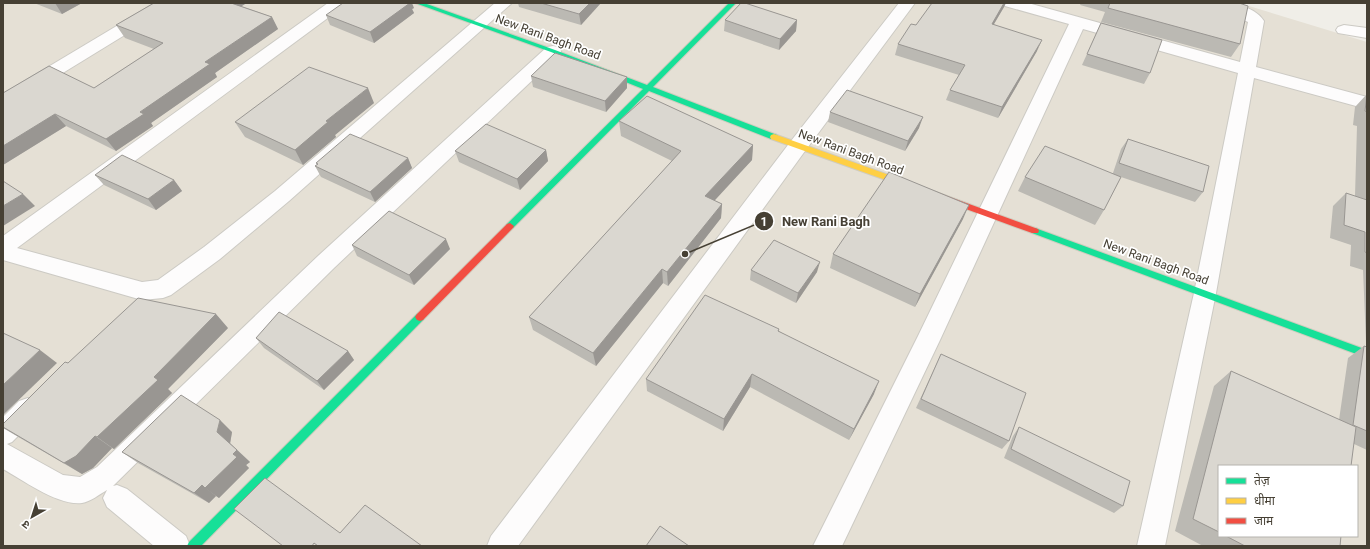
<svg xmlns="http://www.w3.org/2000/svg" width="1370" height="549" font-family="Roboto,'Noto Sans Devanagari',sans-serif">
<style>
.residential{fill:#e5e0d5;fill-rule:evenodd}
.lines{fill:none;stroke-linecap:round;stroke-linejoin:round}
.street-casing{stroke:#cccac4;stroke-width:2}
.fast-casing{stroke:#d0ccbe;stroke-width:2}
.slow-casing{stroke:#d0ccbe;stroke-width:2}
.jam-casing{stroke:#d0ccbe;stroke-width:2}
.street{fill:#fdfcfc;fill-rule:evenodd}
.fast{fill:#16e098;fill-rule:evenodd}
.slow{fill:#ffcf43;fill-rule:evenodd}
.jam{fill:#f24e42;fill-rule:evenodd}
.wall{fill:#bbb9b3}
.shaded-wall{fill:#999692}
.building{fill:#dad7d0;stroke:#999692}
.labels{text-anchor:middle;stroke-width:3.5;stroke-linejoin:round;paint-order:stroke}
.street-label{font-size:12px;fill:#464034;stroke:#fff}
.leader{fill:none;stroke:#464034;stroke-width:1.5}
.callout-dot{fill:#464034;stroke:#fff;stroke-width:1.5}
.mark-label{font-size:12px;text-anchor:middle;font-weight:bold;fill:#fff}
.callout-label{font-size:13px;text-anchor:middle;font-weight:bold;fill:#464034;stroke:#fff;stroke-width:3.5;stroke-linejoin:round;paint-order:stroke}
</style>
<rect width="100%" height="100%" fill="#f0eee8"/>
<path class="residential" d="M3,3H1239L1367,42V546H3ZM1219,466H1357V536H1219Z"/>
<g class="lines">
<g class="street-casing">
<g id="street">
<path d="M155,3H174L172,6L9,106L3,108V94Z"/>
<path d="M328,3H346L344,6L17,248L142,282L158,280L204,247L275,191L495,3H512L289,201L220,259L171,295L163,298L142,300L3,260V236Z"/>
<path d="M899,3H915L805,151L518,546H487L491,536L791,141Z"/>
<path d="M1003,3H1028L1240,62L1248,22L1235,16L1201,6L1199,3C1220,3 1251,1 1264,21L1256,67L1367,97V109L1254,78L1216,293L1165,546H1137L1194,293L1238,73L1083,29L940,340L842,546H813L918,336L1069,24L1005,6Z"/>
<path d="M1344,25L1367,28V38L1338,33L1336,30L1338,27Z"/>
<path d="M553,46L559,47L561,51L559,55L334,268L113,486L117,485L127,489L186,536L190,546H154L107,507L103,498L107,490C100,494 90,502 82,503C58,506 23,480 3,469V417L19,401L28,398L37,401L41,409L37,417L12,442L7,444L63,475L80,477L97,467L318,256L547,47Z"/>
</g>
</g>
<g class="fast-casing">
<g id="fast">
<path d="M415,3H424L555,50L647,85L729,3H736L653,87L777,135L778,137L777,139H771L649,91L513,228H507L506,226L507,224L643,89L551,52Z"/>
<path d="M1035,228L1367,350V358L1032,233L1031,231Z"/>
<path d="M420,313L423,314L425,317L423,320L201,546H187L189,542L417,314Z"/>
</g>
</g>
<g class="slow-casing">
<path id="slow" d="M774,134L917,185L918,187L914,190L911,189L771,139L770,137L771,135Z"/>
</g>
<g class="jam-casing">
<g id="jam">
<path d="M914,184L1038,229L1039,231L1038,233H1032L911,189L910,187Z"/>
<path d="M510,223L514,226L513,228L423,320L420,321L417,320L415,317L417,314L507,224Z"/>
</g>
</g>
<use href="#street" class="street"/>
<use href="#fast" class="fast"/>
<use href="#slow" class="slow"/>
<use href="#jam" class="jam"/>
</g>
<g class="wall">
<path d="M34,3H82L62,14Z"/>
<path d="M154,3H244L245,4L241,6L272,17L278,29L215,73L217,77L151,123L153,126L116,151L66,126L3,165V93L94,88L154,49L125,38L116,25Z"/>
<path d="M518,3H600V4L581,25L519,7Z"/>
<path d="M1081,3H1239L1240,44L1231,57L1101,22L1105,12L1080,5Z"/>
<path d="M1004,7L994,24L1037,51L998,118L946,100L950,90L959,75L895,55L898,44L916,25Z"/>
<path d="M414,8L412,9L414,13L374,43L330,25L326,15Z"/>
<path d="M725,20H797L796,31L779,50L724,31Z"/>
<path d="M1101,23L1150,73L1144,84L1082,65Z"/>
<path d="M531,76L627,77V88L606,112L533,87Z"/>
<path d="M1367,94V343L1366,342L1363,270L1350,266L1351,245L1330,238L1333,206L1346,193L1355,196L1357,126L1353,125L1355,107Z"/>
<path d="M374,103L335,135L336,137L303,165L245,137L235,122Z"/>
<path d="M830,112L919,128L905,151L828,122Z"/>
<path d="M619,121L753,145L752,160L714,200L722,204L721,218L668,286L663,283L596,366L533,330L529,317L672,161L621,136Z"/>
<path d="M1128,139L1203,192L1195,202L1121,177L1104,210L1095,225L1018,191L1025,177L1113,173L1121,149Z"/>
<path d="M546,150L548,161L520,190L459,162L455,151Z"/>
<path d="M408,158L412,168L375,202L321,177L315,166L317,165L316,163Z"/>
<path d="M95,175L174,180L182,191L156,210L104,185Z"/>
<path d="M963,219L915,307L830,268L833,254Z"/>
<path d="M352,245L450,249L414,285L357,256Z"/>
<path d="M751,270L817,272L796,303L750,280Z"/>
<path d="M228,328L168,389L172,393L114,449L112,448L93,468L82,474L20,438L3,428L68,363Z"/>
<path d="M779,329V331L874,394L849,440L750,387L723,431L647,391L646,379Z"/>
<path d="M256,338L348,351L354,360L324,390L264,348Z"/>
<path d="M1364,346L1367,347V450L1354,444L1219,466V536H1341L1340,546H1203L1175,531L1214,386L1231,371L1339,420L1348,358Z"/>
<path d="M941,354L1009,441L1002,449L916,408Z"/>
<path d="M1019,427L1123,506L1114,513L1004,458L1013,436Z"/>
<path d="M232,432L230,443L250,462L246,465L249,468L219,498L216,496L209,503L138,463L122,452Z"/>
</g>
<g class="shaded-wall">
<path d="M55,3H82L62,14Z"/>
<path d="M226,3H244L245,4L231,13Z"/>
<path d="M406,3H412L414,8L412,9L414,13L374,43L370,32Z"/>
<path d="M590,3H600V4L581,25L579,14Z"/>
<path d="M1004,3H1006L1004,7L988,34L992,24Z"/>
<path d="M272,17L278,29L215,73L217,77L151,123L153,126L116,151L106,139L205,62Z"/>
<path d="M797,20L796,31L779,50L780,39Z"/>
<path d="M1042,40L1037,51L998,118L1002,107Z"/>
<path d="M627,77V88L606,112L605,101Z"/>
<path d="M368,88L374,103L335,135L336,137L303,165L295,150L326,121Z"/>
<path d="M55,114L66,126L3,165V146Z"/>
<path d="M923,117L919,128L905,151L908,141Z"/>
<path d="M753,145L752,160L705,211V196Z"/>
<path d="M546,150L548,161L520,190L517,179Z"/>
<path d="M408,158L412,168L375,202L370,192Z"/>
<path d="M174,180L182,191L156,210L148,199Z"/>
<path d="M23,194L35,206L3,226V206Z"/>
<path d="M722,204L721,218L668,286L667,272Z"/>
<path d="M969,205L963,219L915,307L920,294Z"/>
<path d="M446,239L450,249L414,285L409,275Z"/>
<path d="M820,262L817,272L796,303L798,293Z"/>
<path d="M662,269L663,283L596,366L593,353Z"/>
<path d="M216,314L228,328L168,389L172,393L114,449L97,437L154,377Z"/>
<path d="M40,350L57,363L3,415V385Z"/>
<path d="M348,351L354,360L324,390L317,381Z"/>
<path d="M752,374L750,387L723,431L724,419Z"/>
<path d="M879,381L874,394L849,440L854,429Z"/>
<path d="M220,420L232,432L230,444L217,432Z"/>
<path d="M95,436L112,448L93,468L82,474L64,463Z"/>
<path d="M237,450L250,462L246,465L249,468L219,498L205,488Z"/>
<path d="M202,485L216,496L209,503L194,493Z"/>
</g>
<g class="building">
<path d="M154,3H231L272,17L205,62L210,64L140,112L144,114L106,139L55,114L3,146V93L49,66L94,88L163,43L116,25Z"/>
<path d="M343,3H410L370,32L326,15Z"/>
<path d="M541,3H590L579,14Z"/>
<path d="M741,3H745L797,20L780,39L725,20Z"/>
<path d="M932,3H1004L992,24L1042,40L1002,107L950,90L965,65L898,44L911,24L916,25Z"/>
<path d="M1110,3H1239L1248,6L1240,44L1108,8Z"/>
<path d="M1101,23L1162,40L1150,73L1087,54Z"/>
<path d="M555,53L627,77L605,101L531,76Z"/>
<path d="M309,67L368,88L326,121L328,122L295,150L235,122Z"/>
<path d="M847,90L923,117L908,141L830,112Z"/>
<path d="M1367,94V112L1365,111Z"/>
<path d="M647,96L753,145L705,196L722,204L667,272L662,269L593,353L529,317L681,151L619,121Z"/>
<path d="M486,124L546,150L517,179L455,151Z"/>
<path d="M350,134L408,158L370,192L315,166L318,164L316,163Z"/>
<path d="M1128,139L1209,166L1203,192L1119,163Z"/>
<path d="M1045,146L1121,177L1104,210L1025,177Z"/>
<path d="M122,155L174,180L148,199L95,175Z"/>
<path d="M889,172L969,205L920,294L833,254Z"/>
<path d="M3,181L23,194L3,206Z"/>
<path d="M1346,193L1367,200V253L1365,252V232L1344,225Z"/>
<path d="M389,211L446,239L409,275L352,245Z"/>
<path d="M774,240L820,262L798,293L751,270Z"/>
<path d="M705,295L779,329L778,331L879,381L854,429L752,374L724,419L646,379Z"/>
<path d="M138,298L216,314L154,377L158,380L97,437L95,436L76,456L64,463L3,427V424L65,362L68,363Z"/>
<path d="M279,312L348,351L317,381L256,338Z"/>
<path d="M3,333L40,350L3,385Z"/>
<path d="M1364,346L1367,347V431L1353,425Z"/>
<path d="M941,354L1026,393L1009,441L921,399Z"/>
<path d="M1231,371L1356,427L1351,466H1219V532L1193,519Z"/>
<path d="M181,395L220,420L217,432L237,450L233,454L237,457L205,488L202,485L194,493L122,452Z"/>
<path d="M1019,427L1130,481L1123,506L1011,449Z"/>
<path d="M265,478L340,533L365,505L422,546H318L314,543L312,546H283L234,509Z"/>
<path d="M660,526L689,546H646Z"/>
<path d="M1226,536H1341L1340,546H1245Z"/>
</g>
<g class="labels">
<g class="street-label">
<text transform="translate(548 37) rotate(20)" y="4">New Rani Bagh Road</text>
<text transform="translate(851 152) rotate(20)" y="4">New Rani Bagh Road</text>
<text transform="translate(1156 262) rotate(20)" y="4">New Rani Bagh Road</text>
</g>
</g>
<path class="leader" d="M685 254L764 221"/>
<g class="callout-dot">
<circle cx="685" cy="254" r="4"/>
<circle cx="764" cy="221" r="10"/>
</g>
<g class="mark-label">
<text x="764" y="226">1</text>
</g>
<g class="callout-label">
<text x="826" y="226">New Rani Bagh</text>
</g>
<rect width="1370" height="549" fill="none" stroke="#464034" stroke-width="8"/>
<rect x="1218" y="465" width="140" height="72" fill="#ffffff" stroke="#b5b3ae"/>
<rect x="1226" y="478" width="20" height="6" fill="#16e098" stroke="#b5b3ae"/>
<text x="1254" y="485" font-size="12" fill="#464034">तेज़</text>
<rect x="1226" y="498" width="20" height="6" fill="#ffcf43" stroke="#b5b3ae"/>
<text x="1254" y="505" font-size="12" fill="#464034">धीमा</text>
<rect x="1226" y="518" width="20" height="6" fill="#f24e42" stroke="#b5b3ae"/>
<text x="1254" y="525" font-size="12" fill="#464034">जाम</text>
<g transform="translate(32 517) rotate(219)" stroke="#ffffff" stroke-width="3" paint-order="stroke">
<path d="M0-3L7 15L0 10L-7 15Z" fill="#464034"/>
<text y="-6" font-size="11" font-weight="bold" text-anchor="middle" fill="#464034">उ</text>
</g>
</svg>
